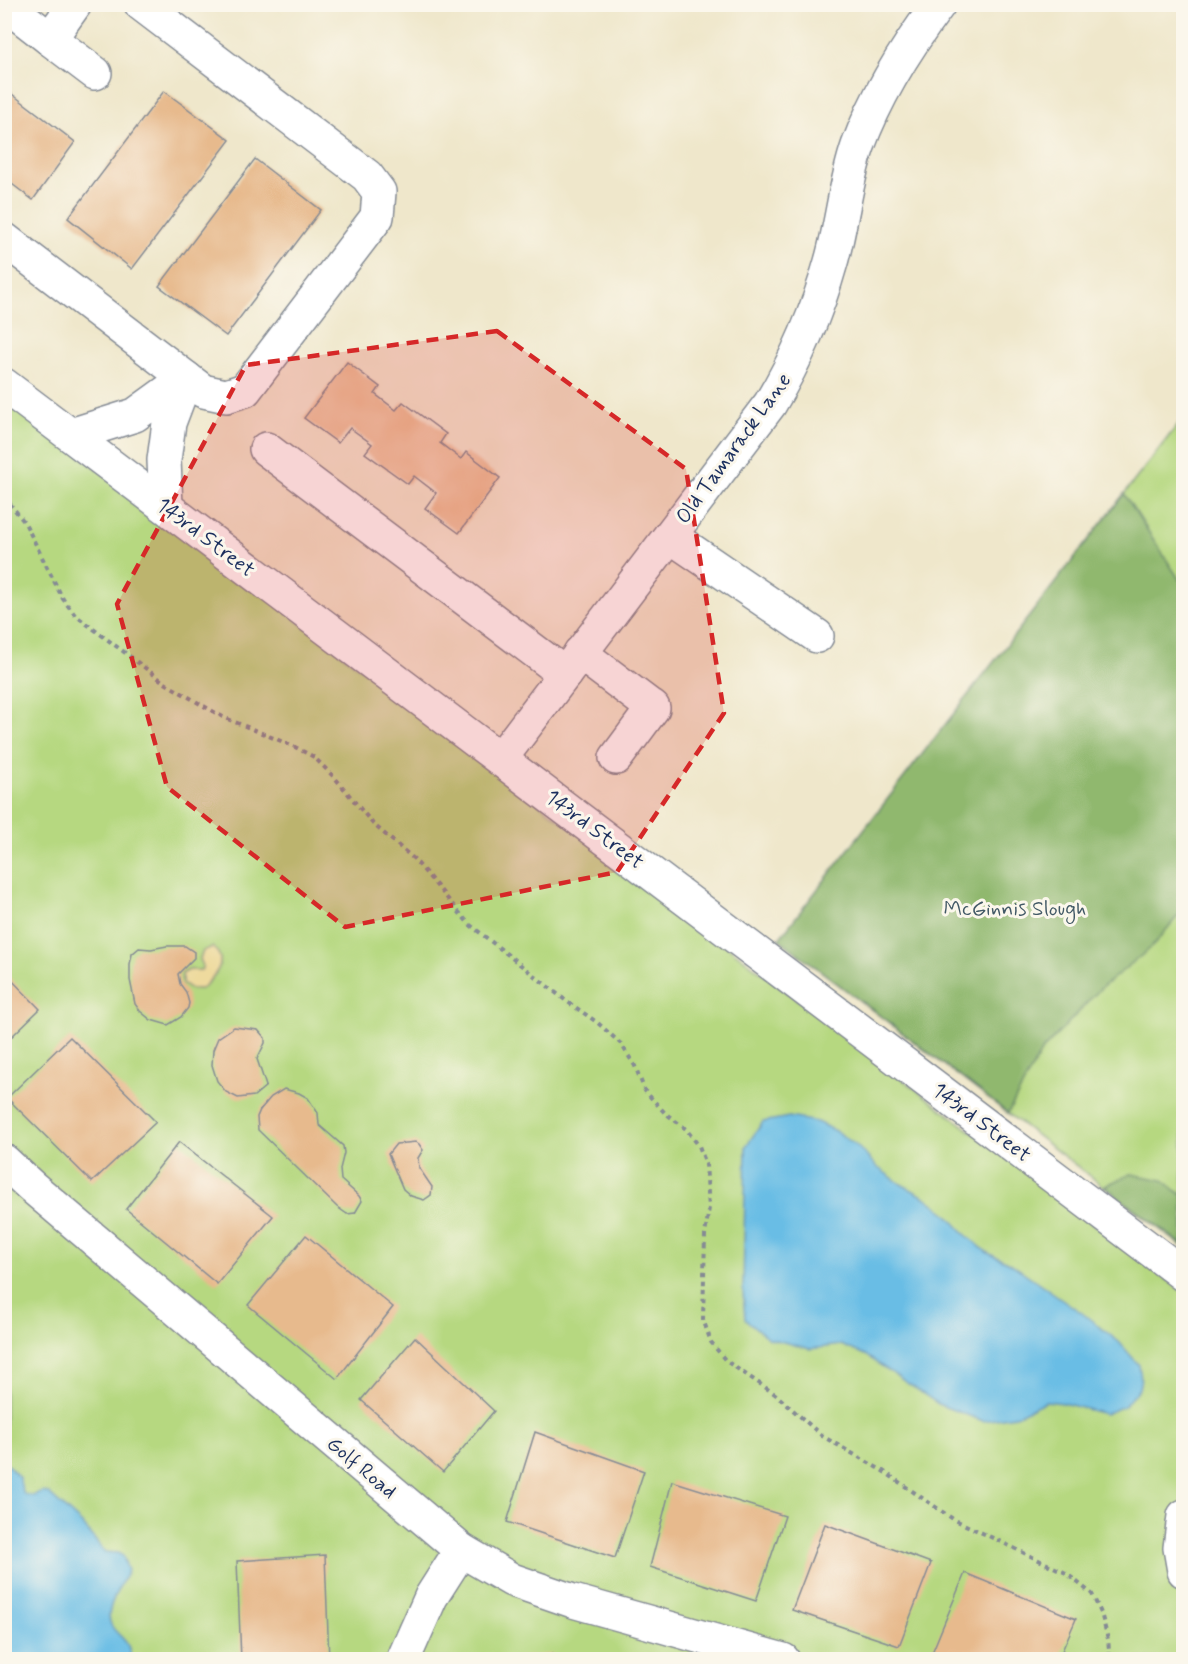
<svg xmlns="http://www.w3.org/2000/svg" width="1188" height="1664" font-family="Mynerve,sans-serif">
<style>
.green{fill:#b6d880;stroke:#68846f;stroke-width:1.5}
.forest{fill:#90b86e;stroke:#567466;stroke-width:1.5}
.sand{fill:#eeda9e;stroke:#84847e;stroke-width:1.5}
.water{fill:#69bde5;stroke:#4276a2;stroke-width:1.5}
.building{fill:#e7ba8d}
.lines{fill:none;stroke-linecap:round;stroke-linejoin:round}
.minor-casing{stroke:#858b94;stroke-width:36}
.major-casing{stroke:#858b94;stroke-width:36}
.path{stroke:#858b94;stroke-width:4;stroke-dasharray:4.5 4.5;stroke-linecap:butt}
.minor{stroke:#fff;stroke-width:33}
.major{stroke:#fff;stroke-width:33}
.marked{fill:#d62828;fill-opacity:0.2;stroke:#d62828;stroke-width:4.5;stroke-dasharray:12 8;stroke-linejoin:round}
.labels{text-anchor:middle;stroke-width:6;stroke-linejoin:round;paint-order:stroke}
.street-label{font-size:21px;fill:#1b2f5e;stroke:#fbf7ec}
.park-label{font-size:21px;fill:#425966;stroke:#fbf7ec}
</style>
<rect width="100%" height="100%" fill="#fbf7ec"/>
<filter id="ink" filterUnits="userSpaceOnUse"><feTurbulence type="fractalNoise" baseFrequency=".0167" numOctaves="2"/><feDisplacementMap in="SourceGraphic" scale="12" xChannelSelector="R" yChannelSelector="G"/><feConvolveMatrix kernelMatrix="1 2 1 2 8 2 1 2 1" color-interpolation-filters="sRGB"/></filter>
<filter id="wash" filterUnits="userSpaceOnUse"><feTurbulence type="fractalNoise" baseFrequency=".008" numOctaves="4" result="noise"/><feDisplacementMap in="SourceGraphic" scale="24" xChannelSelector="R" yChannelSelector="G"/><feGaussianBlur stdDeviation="1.35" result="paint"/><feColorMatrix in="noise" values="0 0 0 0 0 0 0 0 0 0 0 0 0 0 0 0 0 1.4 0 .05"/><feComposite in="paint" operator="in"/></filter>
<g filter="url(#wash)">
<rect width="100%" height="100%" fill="#efe7cb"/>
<g class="green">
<path d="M4,398L1183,1292V1659H5Z"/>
<path d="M1183,418V1247L779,939Z"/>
</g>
<g class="forest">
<path d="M1124,494L1183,585V910L1152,947L1100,989L1041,1052L1008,1113L779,939Z"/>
<path d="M1131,1174L1163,1180L1183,1196V1245L1104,1186Z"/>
</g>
<path class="sand" d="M212,947C231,961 213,978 201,989H191L182,983V974L189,970H201L203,966L200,959L203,951Z"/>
<g class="water">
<path d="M789,1117L817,1122L837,1132L857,1146L877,1167L901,1184L925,1197L946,1213L966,1235L988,1253L1010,1263L1082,1313L1119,1342L1139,1365L1141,1378L1139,1389L1124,1406L1105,1414L1063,1403L1046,1401L1015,1416L983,1421L940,1405L865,1355L841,1345L810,1349L768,1338L745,1319L743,1291L746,1146L763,1122Z"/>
<path d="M4,1461L19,1477L23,1493L26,1495L32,1496L43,1492L49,1494L82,1524L105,1552L118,1553L123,1556L128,1571C122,1583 112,1597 110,1610C104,1635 133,1634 130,1659H5Z"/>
</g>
<g id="blocks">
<g class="building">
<path d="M4,88L75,142L33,200L4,178Z"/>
<path d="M164,91L230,140L132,269L68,218Z"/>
<path d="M255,159L321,210L226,336L159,286Z"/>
<path d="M347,362L380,387L375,394L396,410L403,402L446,434L440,443L461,459L466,452L500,478L459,533L425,508L436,493L414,476L408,484L365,453L372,444L350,428L338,443L304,418Z"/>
<path d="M167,946H185L194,952V958L178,974L180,984L186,992L189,1003L188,1008L181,1017L168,1025L151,1020L140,1011L135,1004L130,980V964L132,954L139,948L151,949Z"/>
<path d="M4,972L40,1009L4,1044Z"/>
<path d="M234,1027L258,1030L265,1038V1043L257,1059L266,1086L254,1096L238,1098L226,1092L217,1081L212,1065L213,1050L218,1038Z"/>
<path d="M70,1037L156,1122L92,1182L7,1098Z"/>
<path d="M284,1089L299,1093L308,1098L318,1113L319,1125L343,1146L344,1153L340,1169L341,1180L359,1196L362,1201L355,1213L347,1214L337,1207L258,1130L257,1117L260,1110L271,1097Z"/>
<path d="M179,1142L273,1216L217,1284L126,1209Z"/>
<path d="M416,1142L419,1144L423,1150L418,1158L419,1168L432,1187L431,1195L424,1200L411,1196L403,1189L388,1154L396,1144Z"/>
<path d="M306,1235L393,1307L337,1379L248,1305Z"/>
<path d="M415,1337L494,1411L443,1472L361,1400Z"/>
<path d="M535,1432L644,1471L615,1558L507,1522Z"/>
<path d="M672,1481L785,1516L756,1601L650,1567Z"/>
<path d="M825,1524L931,1563L899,1646L792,1610Z"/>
<path d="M325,1555L329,1660H241L237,1561Z"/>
<path d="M965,1573L1076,1619L1058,1660H929Z"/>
<path d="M553,1654V1660H514V1658Z"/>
</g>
</g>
</g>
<g filter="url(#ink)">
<use href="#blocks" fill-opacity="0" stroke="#858b94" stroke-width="1.5"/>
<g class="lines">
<g class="minor-casing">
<g id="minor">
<path d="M5,4L50,39L75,4"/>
<path d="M50,39L95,73"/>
<path d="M4,239L203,391L226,396L245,390L377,217L379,192L367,176L141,4"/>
<path d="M71,435L135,415L186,378L169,423L164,460L166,506"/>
<path d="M266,449L565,674"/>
<path d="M670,536L817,636"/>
<path d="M580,653L653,708L616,758"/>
<path d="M501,758L770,404C797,359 817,312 831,262C842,224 845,183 858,146C877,94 906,48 939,4"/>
<path d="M4,1161L31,1186L461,1550L512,1580L573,1601L783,1660"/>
<path d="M1184,1516L1180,1548L1184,1571"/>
<path d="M403,1660L431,1597L461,1550"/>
</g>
</g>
<g class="major-casing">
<path id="major" d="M4,385L1184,1275"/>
</g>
<path class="path" d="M4,496L25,523L63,599L75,615L165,683L197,702L223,717L293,746L314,757L336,779L373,824L414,859L469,924L565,1000L598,1023L621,1044L635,1066L645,1091L665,1113L686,1129L699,1146L706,1164L709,1208L705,1235L703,1319L711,1342L726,1361L775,1394L822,1436L883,1471L953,1519L1066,1573L1092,1594L1101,1613L1108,1639L1110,1660"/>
<use href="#minor" class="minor"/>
<use href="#major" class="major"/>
</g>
</g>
<path class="marked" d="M497,331L686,469L724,713L617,872L345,927L167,787L117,604L246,365Z"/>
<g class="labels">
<g class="street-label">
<text transform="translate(733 448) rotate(-54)" y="7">Old Tamarack Lane</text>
<text transform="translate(206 537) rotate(37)" y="7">143rd Street</text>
<text transform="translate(595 829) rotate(37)" y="7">143rd Street</text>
<text transform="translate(982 1122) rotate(37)" y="7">143rd Street</text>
<text transform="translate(362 1467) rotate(40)" y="7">Golf Road</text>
</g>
<g class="park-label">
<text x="1015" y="915">McGinnis Slough</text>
</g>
</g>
<rect width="1188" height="1664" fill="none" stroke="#fbf7ec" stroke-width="24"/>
</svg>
